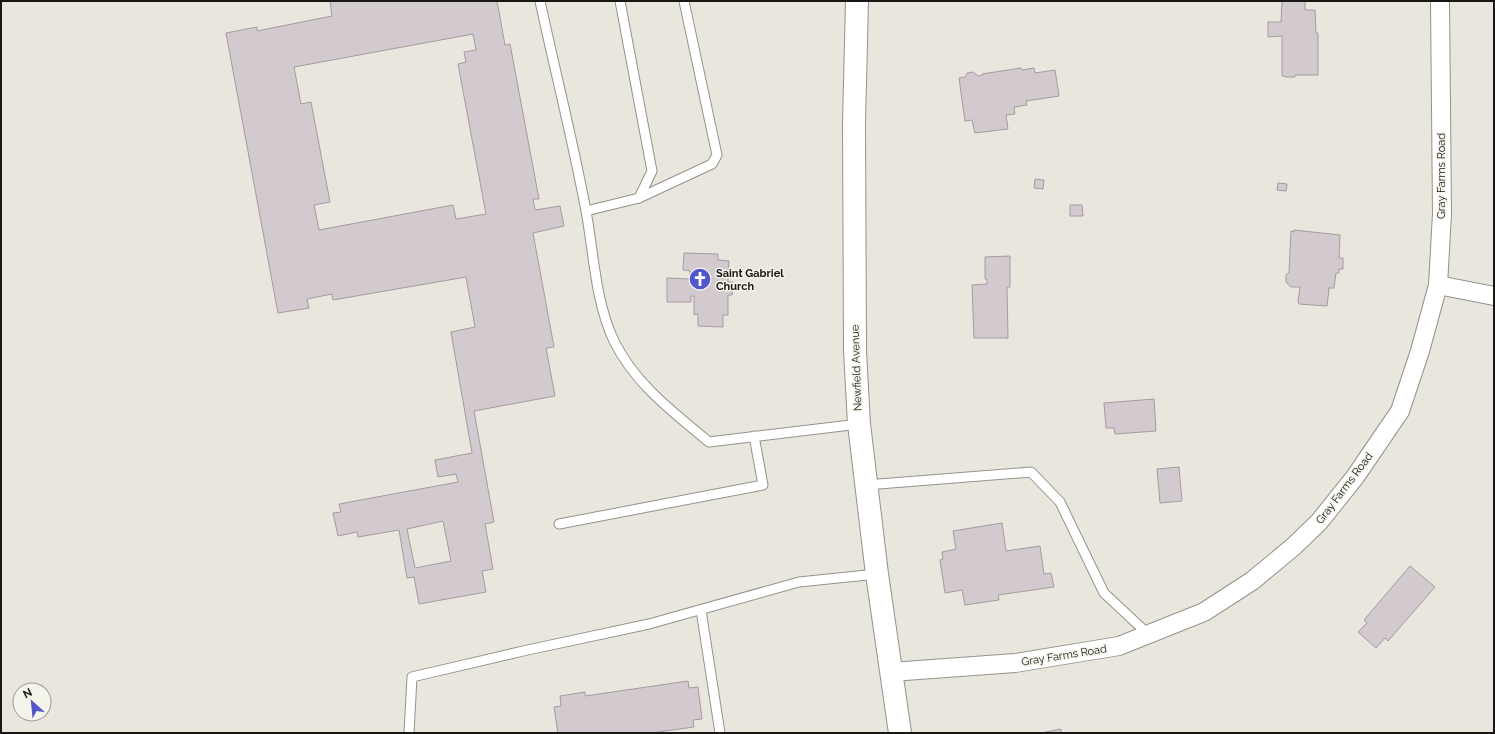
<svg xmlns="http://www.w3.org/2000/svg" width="1495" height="734" font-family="Raleway,sans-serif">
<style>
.building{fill:#d3cad0;stroke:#a49ba1;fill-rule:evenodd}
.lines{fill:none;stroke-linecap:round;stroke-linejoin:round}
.service-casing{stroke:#94938b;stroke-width:11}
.minor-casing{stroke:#94938b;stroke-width:20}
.secondary-casing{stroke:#94938b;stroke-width:24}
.service{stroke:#fff;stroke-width:9}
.minor{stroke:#fff;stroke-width:18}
.secondary{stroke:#fff;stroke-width:22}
.labels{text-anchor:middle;stroke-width:3;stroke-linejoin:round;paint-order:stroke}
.street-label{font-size:11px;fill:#181714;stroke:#f5f4ea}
.poi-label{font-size:11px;font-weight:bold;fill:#181714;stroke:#f5f4ea;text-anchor:start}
</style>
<rect width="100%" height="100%" fill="#e8e6dd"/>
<g class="building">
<path d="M330,1H497L505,45L510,44L539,199H533L535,210L560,206L564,226L533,233L554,347L546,348L555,396L474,411L494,522L485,524L493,569L482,571L486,592L419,604L414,577L407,578L399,530L358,537L357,532L338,536L333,513L341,512L339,504L458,482L456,474L438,477L435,460L472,453L451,332L475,327L466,277L333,300L332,294L307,299L309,308L278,313L226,33L257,27V31L332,16ZM473,34L476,50L464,52L466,62L458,64L486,214L456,219L453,205L319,230L314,205L330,202L311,102L301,104L294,67ZM443,521L451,561L415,568L407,529Z"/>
<path d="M1282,1H1305V10H1315L1316,33H1318V75H1295V77H1285V76H1282V36L1268,37V22H1281Z"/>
<path d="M1021,68L1022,70L1034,68L1035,73L1055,70L1059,96L1026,101L1027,105L1014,107L1015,114L1006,115L1008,129L975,133L972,120L965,121L959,78L965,77L967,73L973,72L978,76L983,75L982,74Z"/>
<path d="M1035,179L1044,180L1043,189L1034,188Z"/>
<path d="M1278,183L1287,184L1286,191L1277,190Z"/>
<path d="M1070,205H1082L1083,216H1070Z"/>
<path d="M1294,230L1340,235L1339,258H1343V269H1339V273H1336L1334,288H1328L1329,289L1327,306L1299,304L1298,301L1300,287H1291L1286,282V275L1289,272L1291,231L1294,232Z"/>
<path d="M684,253L718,254V260L729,261L728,282H733L732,295H728V315H723V327L698,326V314L694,315V296H691V302H667V278L690,279V271L683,270Z"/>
<path d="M1010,256V287H1007L1008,338H974L972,285L987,284V279H985V257Z"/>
<path d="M1154,399L1156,431L1115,434L1114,428H1106L1104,403Z"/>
<path d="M1179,467L1182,501L1160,503L1157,469Z"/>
<path d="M1002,523L1006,551L1040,546L1044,574L1051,573L1054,587L998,595L999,600L965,605L962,590L945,593L940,560L943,559L942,552L956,549L953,531Z"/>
<path d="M1410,566L1435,587L1388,641L1385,638L1376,648L1358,632L1367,623L1364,620Z"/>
<path d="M688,681L689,688L698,687L702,719L693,720L694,727L650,733H558L554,707L561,706L560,696L585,692V696Z"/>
<path d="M1061,729V733H1041Z"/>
</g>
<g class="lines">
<g class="service-casing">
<g id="service">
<path d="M540,1C555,71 573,141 586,211C594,254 595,301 614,341C635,384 673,412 709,442L859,424"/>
<path d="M620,1L652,171L639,198"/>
<path d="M586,211L639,198L712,164L717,155L684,1"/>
<path d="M866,485L1031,472L1060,502L1104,593L1148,634"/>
<path d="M559,524L763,485L754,436"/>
<path d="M701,610L720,733"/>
<path d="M409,733L412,677L523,651L649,624L799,582L877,574"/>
</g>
</g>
<g class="minor-casing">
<g id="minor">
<path d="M1438,285L1494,296"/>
<path d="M891,672L1015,663L1119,646L1204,612L1252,581L1293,547L1319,522L1355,477L1400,411L1420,351L1438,285L1442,214L1440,1"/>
</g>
</g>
<g class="secondary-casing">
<path id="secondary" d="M857,1L854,123L855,351L859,424L877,574L900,733"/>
</g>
<use href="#service" class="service"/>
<use href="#minor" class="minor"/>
<use href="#secondary" class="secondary"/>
</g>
<defs>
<g id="church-disc" transform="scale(1.15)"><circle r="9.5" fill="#5256cd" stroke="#f5f4ea"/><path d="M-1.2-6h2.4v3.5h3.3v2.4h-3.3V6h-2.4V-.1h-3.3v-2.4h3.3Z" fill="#fff"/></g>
</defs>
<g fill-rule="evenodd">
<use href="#church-disc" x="700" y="279"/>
</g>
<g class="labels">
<g class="street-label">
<text transform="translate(1441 176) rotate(-90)" y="4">Gray Farms Road</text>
<text transform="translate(856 368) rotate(-92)" y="4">Newfield Avenue</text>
<text transform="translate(1344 488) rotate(-53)" y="4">Gray Farms Road</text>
<text transform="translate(1064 655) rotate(-9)" y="4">Gray Farms Road</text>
</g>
<g class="poi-label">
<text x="716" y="277">Saint Gabriel<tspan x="716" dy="13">Church</tspan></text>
</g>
</g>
<rect width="1495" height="734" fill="none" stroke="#181714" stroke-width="4"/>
<g transform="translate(32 702) rotate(333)"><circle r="19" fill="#f5f4ea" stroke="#9d9c94"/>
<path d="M0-3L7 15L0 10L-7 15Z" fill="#5256cd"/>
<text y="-6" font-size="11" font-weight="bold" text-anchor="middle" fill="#181714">N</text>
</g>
</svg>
